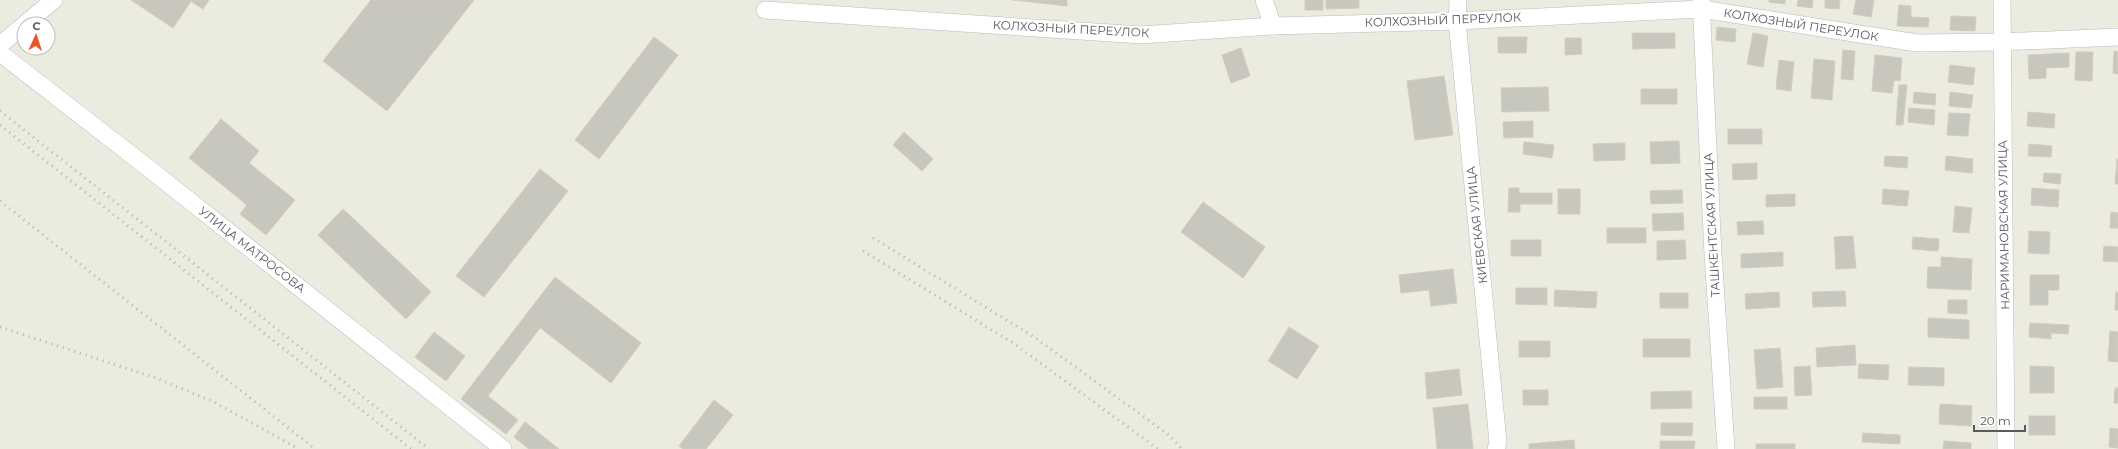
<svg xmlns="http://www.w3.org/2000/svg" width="2118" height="449" font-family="Montserrat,sans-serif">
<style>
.building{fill:#c8c7be;stroke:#d0cdbd}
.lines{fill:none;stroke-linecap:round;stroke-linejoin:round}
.minor-casing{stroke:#babbc1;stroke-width:18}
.minor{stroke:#fff;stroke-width:17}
.rail{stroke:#b3b3b4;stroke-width:3;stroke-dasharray:1 5;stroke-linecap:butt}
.labels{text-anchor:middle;stroke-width:3.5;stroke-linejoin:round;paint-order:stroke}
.street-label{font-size:12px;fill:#585a60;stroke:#fff}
</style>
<rect width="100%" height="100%" fill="#ebebdf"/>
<g class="building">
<path d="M131,0H189L191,1L173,28Z"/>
<path d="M189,0H209L203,9Z"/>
<path d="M371,0H474L387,111L323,61Z"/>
<path d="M1013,0H1067V6Z"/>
<rect x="1305" y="0" width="18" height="10"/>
<path d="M1326,0H1359V8L1326,9Z"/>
<path d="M1769,0H1785V4L1769,2Z"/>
<path d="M1798,0H1813L1812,8L1797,6Z"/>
<path d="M1825,0H1840L1839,9L1825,8Z"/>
<path d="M1856,0H1874L1871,17L1853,14Z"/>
<path d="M1899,5L1911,6V17L1929,18L1928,27L1897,26Z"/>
<path d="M1951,16L1976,17L1975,31L1950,30Z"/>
<path d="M1717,27L1736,29L1735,42L1716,40Z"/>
<path d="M1632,33H1675V48L1633,49Z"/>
<path d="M1753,33L1768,36L1763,67L1747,64Z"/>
<path d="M654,37L678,55L599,159L575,140Z"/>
<path d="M1498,37H1527L1526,53H1498Z"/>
<path d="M1565,38H1581L1582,54L1565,55Z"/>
<path d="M1241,48L1250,76L1231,83L1222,55Z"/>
<path d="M1843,50L1855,51L1853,80L1841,79Z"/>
<path d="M2114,51L2118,52V74L2113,73Z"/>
<path d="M2076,52H2093L2092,81L2075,80Z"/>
<path d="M2069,53V67L2046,68V78L2029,79L2028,55Z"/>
<path d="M1875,55L1902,58L1900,81L1894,80L1892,93L1872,91Z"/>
<path d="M1814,59L1835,61L1832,100L1811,98Z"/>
<path d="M1779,60L1794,62L1791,91L1776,89Z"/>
<path d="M1950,65L1975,68L1973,85L1948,82Z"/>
<path d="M1444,76L1453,135L1415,140L1407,81Z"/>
<path d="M1899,85H1907L1903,125H1896Z"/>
<path d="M1548,87L1549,111L1502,112L1501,88Z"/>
<rect x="1641" y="89" width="36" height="15"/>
<path d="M1914,92L1936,94L1935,105L1913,103Z"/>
<path d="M1950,92L1973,95L1971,108L1949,106Z"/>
<path d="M1909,108L1935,110L1934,125L1908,122Z"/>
<path d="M2028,112L2055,114L2054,128L2027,126Z"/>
<path d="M1949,113L1970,114L1968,136L1947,135Z"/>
<path d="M221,119L259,151L249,163L295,200L266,235L240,214L247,205L189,158Z"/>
<path d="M1533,121V137L1504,138L1503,122Z"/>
<rect x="1728" y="129" width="34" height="15"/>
<path d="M904,132L933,159L922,171L893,145Z"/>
<path d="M1679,141L1680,163L1651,164L1650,142Z"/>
<path d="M1524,142L1554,145L1552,158L1523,154Z"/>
<path d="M1625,143V160L1594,161L1593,144Z"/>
<path d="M2029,144L2052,146L2051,157L2028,156Z"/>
<path d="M1885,156L1908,157L1907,168L1884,166Z"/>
<path d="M1946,156L1973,159L1972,173L1945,170Z"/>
<path d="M2117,159H2118V184H2115Z"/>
<path d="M1757,163V179L1733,180L1732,164Z"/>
<path d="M540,169L568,191L484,297L456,276Z"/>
<path d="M2044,173L2061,174L2060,184L2043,182Z"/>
<path d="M1509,188H1519V193H1552V204H1520V212H1508Z"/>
<path d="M2032,188L2059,190L2058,207L2031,205Z"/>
<rect x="1558" y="189" width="22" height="25"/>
<path d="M1883,189L1909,191L1907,206L1882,204Z"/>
<path d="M1682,190L1683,203L1651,204L1650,191Z"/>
<path d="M1795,194V206L1766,207V195Z"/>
<path d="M1203,202L1265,247L1243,278L1181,232Z"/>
<path d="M1955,206L1972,208L1969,233L1953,232Z"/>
<path d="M343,209L431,292L406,319L318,235Z"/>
<path d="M2111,212L2118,213V228H2110Z"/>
<path d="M1683,213L1684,230L1653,231L1652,214Z"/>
<path d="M1763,221L1764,234L1738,235L1737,222Z"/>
<rect x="1607" y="228" width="39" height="15"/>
<path d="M2029,231L2050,232L2049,254L2028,253Z"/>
<path d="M1853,236L1856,268L1836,269L1834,237Z"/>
<path d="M1913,237L1939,239L1938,251L1912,249Z"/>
<rect x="1511" y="240" width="30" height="16"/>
<path d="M1685,240L1686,259L1657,260V241Z"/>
<path d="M2104,246L2118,247V262L2103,261Z"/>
<path d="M1783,252V266L1741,268V254Z"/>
<path d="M1941,257L1972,259L1971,290L1927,288L1928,267H1941Z"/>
<path d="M1453,269L1457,303L1431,306L1429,290L1401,293L1399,275Z"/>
<path d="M2030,275H2059V290H2048V305H2030Z"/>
<path d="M555,277L641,343L611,383L525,316Z"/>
<path d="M1516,288H1547V305L1516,304Z"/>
<path d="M1555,290L1597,292L1596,308L1554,306Z"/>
<path d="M1845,291L1846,306L1813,307L1812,292Z"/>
<path d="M1779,292L1780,307L1746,309L1745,294Z"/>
<path d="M2116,292L2118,293V310H2115Z"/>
<rect x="1660" y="293" width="28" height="15"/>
<path d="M1948,300H1967V314L1948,313Z"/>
<path d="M525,316L540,328L488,396L518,420L506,434L461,399Z"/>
<path d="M1928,318L1969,320V339L1928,337Z"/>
<path d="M2030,323L2069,325L2068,334L2051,333V339L2029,337Z"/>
<path d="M1289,327L1319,346L1297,379L1268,361Z"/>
<path d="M2110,331L2118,332V362L2108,361Z"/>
<path d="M434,332L465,356L446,381L415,357Z"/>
<rect x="1643" y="339" width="47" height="18"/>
<rect x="1519" y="341" width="31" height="16"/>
<path d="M1855,345L1856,365L1817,367L1816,348Z"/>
<path d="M1780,348L1783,387L1757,389L1754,350Z"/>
<path d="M1859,364L1889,365L1888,380L1858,378Z"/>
<path d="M1810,366L1812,395L1795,396L1794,367Z"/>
<path d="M2030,366L2054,367V393H2030Z"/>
<path d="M1909,367L1944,368V386L1908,385Z"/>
<path d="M1459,369L1462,395L1427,399L1425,373Z"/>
<path d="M2115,388H2118V403H2114Z"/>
<rect x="1523" y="390" width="25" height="15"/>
<path d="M1691,391L1692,408L1651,409V392Z"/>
<rect x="1754" y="397" width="33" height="12"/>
<path d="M714,400L733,415L706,449H683L679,446Z"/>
<path d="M1468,404L1473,449H1437L1433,408Z"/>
<path d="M1940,404L1972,406L1971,426L1939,424Z"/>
<rect x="2029" y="416" width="26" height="19"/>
<path d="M525,422L559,449H529L514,437Z"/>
<path d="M1661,423H1693L1692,436L1661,435Z"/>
<path d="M2110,428L2118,429V448L2109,447Z"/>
<path d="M1863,433L1900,435V444L1862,442Z"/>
<path d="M1574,440L1575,449H1529V444Z"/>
<path d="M1660,441H1695L1694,449H1660Z"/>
<path d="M1944,441L1971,443V449H1943Z"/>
<rect x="1756" y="444" width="39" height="5"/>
</g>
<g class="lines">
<g class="minor-casing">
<g id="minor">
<path d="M1264,0L1273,26"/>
<path d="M1458,0L1457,21L1498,442L1496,449"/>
<path d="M1701,0L1713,254L1726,449"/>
<path d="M2002,0L2006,449"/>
<path d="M765,10L1141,35L1273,26L1457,21L1701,9L1917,43L2001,42L2118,37"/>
<path d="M25,24L54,0"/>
<path d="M0,45L24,25"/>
<path d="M0,53L147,167L503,449"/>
</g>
</g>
<use href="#minor" class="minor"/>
<g class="rail">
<path d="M0,111L429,449"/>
<path d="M0,125L411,449"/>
<path d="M0,201L315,449"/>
<path d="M873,238L1034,337L1169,435L1182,449"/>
<path d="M863,251L1013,343L1158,449"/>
<path d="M0,327L156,378L214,402L299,449"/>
</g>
</g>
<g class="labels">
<g class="street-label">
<text transform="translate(1443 20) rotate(-2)" y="4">КОЛХОЗНЫЙ ПЕРЕУЛОК</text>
<text transform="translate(1801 25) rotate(9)" y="4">КОЛХОЗНЫЙ ПЕРЕУЛОК</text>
<text transform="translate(1071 29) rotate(3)" y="4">КОЛХОЗНЫЙ ПЕРЕУЛОК</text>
<text transform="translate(1477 225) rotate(-96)" y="4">КИЕВСКАЯ УЛИЦА</text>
<text transform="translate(1712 225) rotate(-93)" y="4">ТАШКЕНТСКАЯ УЛИЦА</text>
<text transform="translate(2004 225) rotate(-91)" y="4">НАРИМАНОВСКАЯ УЛИЦА</text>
<text transform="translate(252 250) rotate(38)" y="4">УЛИЦА МАТРОСОВА</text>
</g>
</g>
<g transform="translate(36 36) rotate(3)"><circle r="19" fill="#ffffff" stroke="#bcbdbf"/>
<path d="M0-3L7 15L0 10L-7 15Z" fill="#e95527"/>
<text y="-6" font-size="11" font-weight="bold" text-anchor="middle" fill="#585a60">С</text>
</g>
<path d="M1974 425v6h51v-6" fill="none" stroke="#585a60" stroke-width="2"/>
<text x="1980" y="425" font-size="12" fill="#585a60" stroke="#ffffff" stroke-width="3" paint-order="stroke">20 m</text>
</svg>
